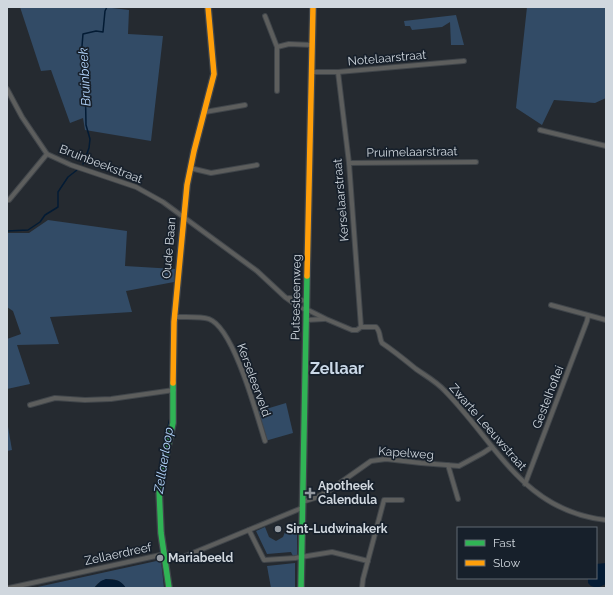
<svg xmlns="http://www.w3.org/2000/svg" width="613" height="595" font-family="Raleway,sans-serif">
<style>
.green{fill:#324b66}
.water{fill:#031b34}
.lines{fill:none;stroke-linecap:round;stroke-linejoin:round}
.stream{stroke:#031b34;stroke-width:1.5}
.street-casing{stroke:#41464b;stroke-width:6}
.fast-casing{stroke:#41464b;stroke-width:8}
.slow-casing{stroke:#41464b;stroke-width:8}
.street{stroke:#5d5e5d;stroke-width:4}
.fast{stroke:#30b455;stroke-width:5.5}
.slow{stroke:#ff9f0a;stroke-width:5.5}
.poi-dot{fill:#949aa1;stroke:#17202b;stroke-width:1.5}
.labels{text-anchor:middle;stroke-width:3.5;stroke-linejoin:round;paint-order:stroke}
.street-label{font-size:12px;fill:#d0d7de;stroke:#17202b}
.poi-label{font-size:12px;font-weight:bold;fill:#d0d7de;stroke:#17202b;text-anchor:start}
.water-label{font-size:13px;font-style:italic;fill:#b2d4fb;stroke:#17202b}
.district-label{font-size:16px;font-weight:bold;fill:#cbd9e8;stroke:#17202b}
</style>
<rect width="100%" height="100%" fill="#252a30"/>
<g class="green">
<path d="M20,7H112V8L129,10L128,34L163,36L151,141L85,130L83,118L70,123L51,70L41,71Z"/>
<path d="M527,7H606V98L595,103L554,100L542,125L516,108Z"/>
<path d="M456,15L464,45H451L450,22L442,27L412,30L410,26H405L404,21Z"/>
<path d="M48,220L127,231L125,266L175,269L174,282L126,291L132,312L50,317L59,344L17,345L30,384L7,389V339L21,334L13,311L7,307V233H29Z"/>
<path d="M286,403L293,433L265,441L256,412Z"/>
<path d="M7,421L12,450L7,451Z"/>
<path d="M265,527L269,537L276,541L283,537L285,532L294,528H296L297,530V556H293L291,552L267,554L256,531Z"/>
<path d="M161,560L164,588H126C118,576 102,576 94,588H33Z"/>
<path d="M295,563V588H271L267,566Z"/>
</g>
<g class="water">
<path d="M606,563V584L597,588L591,586L588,583V579L596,578V564Z"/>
<path d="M106,579C116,581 119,578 126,588H94L101,581Z"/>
</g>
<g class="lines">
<g class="stream">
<path d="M83,164L89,148L90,139L86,125L85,71L81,58L83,34L96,31L103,32L105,11L107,7"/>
<path d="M7,231L28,230L40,222L45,215L58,207V192L68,177L77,170"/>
<path d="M158,478C160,456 167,434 171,413"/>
<path d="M157,491V506"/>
<path d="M160,543V551"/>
<path d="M162,558L166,588"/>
</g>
<g class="street-casing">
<g id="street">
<path d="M265,16L277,47V91"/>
<path d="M277,47L289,44L312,45"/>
<path d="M311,72H338L464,61"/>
<path d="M338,72L349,163L361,327"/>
<path d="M7,89L22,117L47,154L71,165L136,187L163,202L257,271L285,297L299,307L306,310"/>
<path d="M205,112L245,105"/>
<path d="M540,130L606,146"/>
<path d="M349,163L476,162"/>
<path d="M190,168L211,173L257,165"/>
<path d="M7,200H9L47,154"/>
<path d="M289,298L307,301"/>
<path d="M551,305L606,320"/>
<path d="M306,309L326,319L352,330H357L361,327H376C381,332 379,338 382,343C394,351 405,360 416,369C426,376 437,382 445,391C497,444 523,511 606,520"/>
<path d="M175,317C184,317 201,316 209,319C234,328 257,416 265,441"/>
<path d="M306,320L324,319"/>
<path d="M30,405L55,398L85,400L111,399L174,390"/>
<path d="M448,465L458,499"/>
<path d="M525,484L587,321L588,316"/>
<path d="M302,502L315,498L327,492L371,461L386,459L421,463L459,466L483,453L492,447"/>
<path d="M249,530L264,560L295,558L332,552L368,561"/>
<path d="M9,588L165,554L167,557L179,558L188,555L302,508"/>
<path d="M362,588L363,579L384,500H402"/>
</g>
</g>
<g class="fast-casing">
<g id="fast">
<path d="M169,588L161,533L159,488L173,423V383"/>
<path d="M301,588L307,276"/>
</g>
</g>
<g class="slow-casing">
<g id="slow">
<path d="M307,276L313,7"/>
<path d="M173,383L174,322L187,185L194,151L214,74L208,7"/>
</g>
</g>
<use href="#street" class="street"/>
<use href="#fast" class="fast"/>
<use href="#slow" class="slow"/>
</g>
<g class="poi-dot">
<path d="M308 487h4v4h4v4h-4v4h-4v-4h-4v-4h4z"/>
<circle cx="278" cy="529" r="4"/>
<circle cx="160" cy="558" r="4"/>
</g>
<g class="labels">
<g class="street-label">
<text transform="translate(387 58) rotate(-5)" y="4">Notelaarstraat</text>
<text transform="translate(412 152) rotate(-1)" y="4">Pruimelaarstraat</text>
<text transform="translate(101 164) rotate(21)" y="4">Bruinbeekstraat</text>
<text transform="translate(341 200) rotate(-95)" y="4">Kerselaarstraat</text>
<text transform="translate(169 248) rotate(-85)" y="4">Oude Baan</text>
<text transform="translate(296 297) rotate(-89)" y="4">Putsesteenweg</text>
<text transform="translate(254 380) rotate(70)" y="4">Kerseleerveld</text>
<text transform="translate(548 397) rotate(-69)" y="4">Gestelhoflei</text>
<text transform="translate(488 427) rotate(49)" y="4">Zwarte Leeuwstraat</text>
<text transform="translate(406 453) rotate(4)" y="4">Kapelweg</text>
<text transform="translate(118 554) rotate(-12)" y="4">Zellaerdreef</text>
</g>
<g class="poi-label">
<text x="318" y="490">Apotheek<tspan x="318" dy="14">Calendula</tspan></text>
<text x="286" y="533">Sint-Ludwinakerk</text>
<text x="168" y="562">Mariabeeld</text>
</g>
<g class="water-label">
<text transform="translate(84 77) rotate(-93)" y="5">Bruinbeek</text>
<text transform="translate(163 460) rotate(-81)" y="5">Zellaerloop</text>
</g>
<g class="district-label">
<text x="337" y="374">Zellaar</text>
</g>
</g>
<rect width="613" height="595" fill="none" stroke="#d0d7de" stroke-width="16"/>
<rect x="457" y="527" width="140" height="52" fill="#17202b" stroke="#616973"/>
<rect x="465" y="540" width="20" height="6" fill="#30b455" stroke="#616973"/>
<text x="493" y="547" font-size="12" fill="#d0d7de">Fast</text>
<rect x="465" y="560" width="20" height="6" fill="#ff9f0a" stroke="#616973"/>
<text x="493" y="567" font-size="12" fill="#d0d7de">Slow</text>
</svg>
